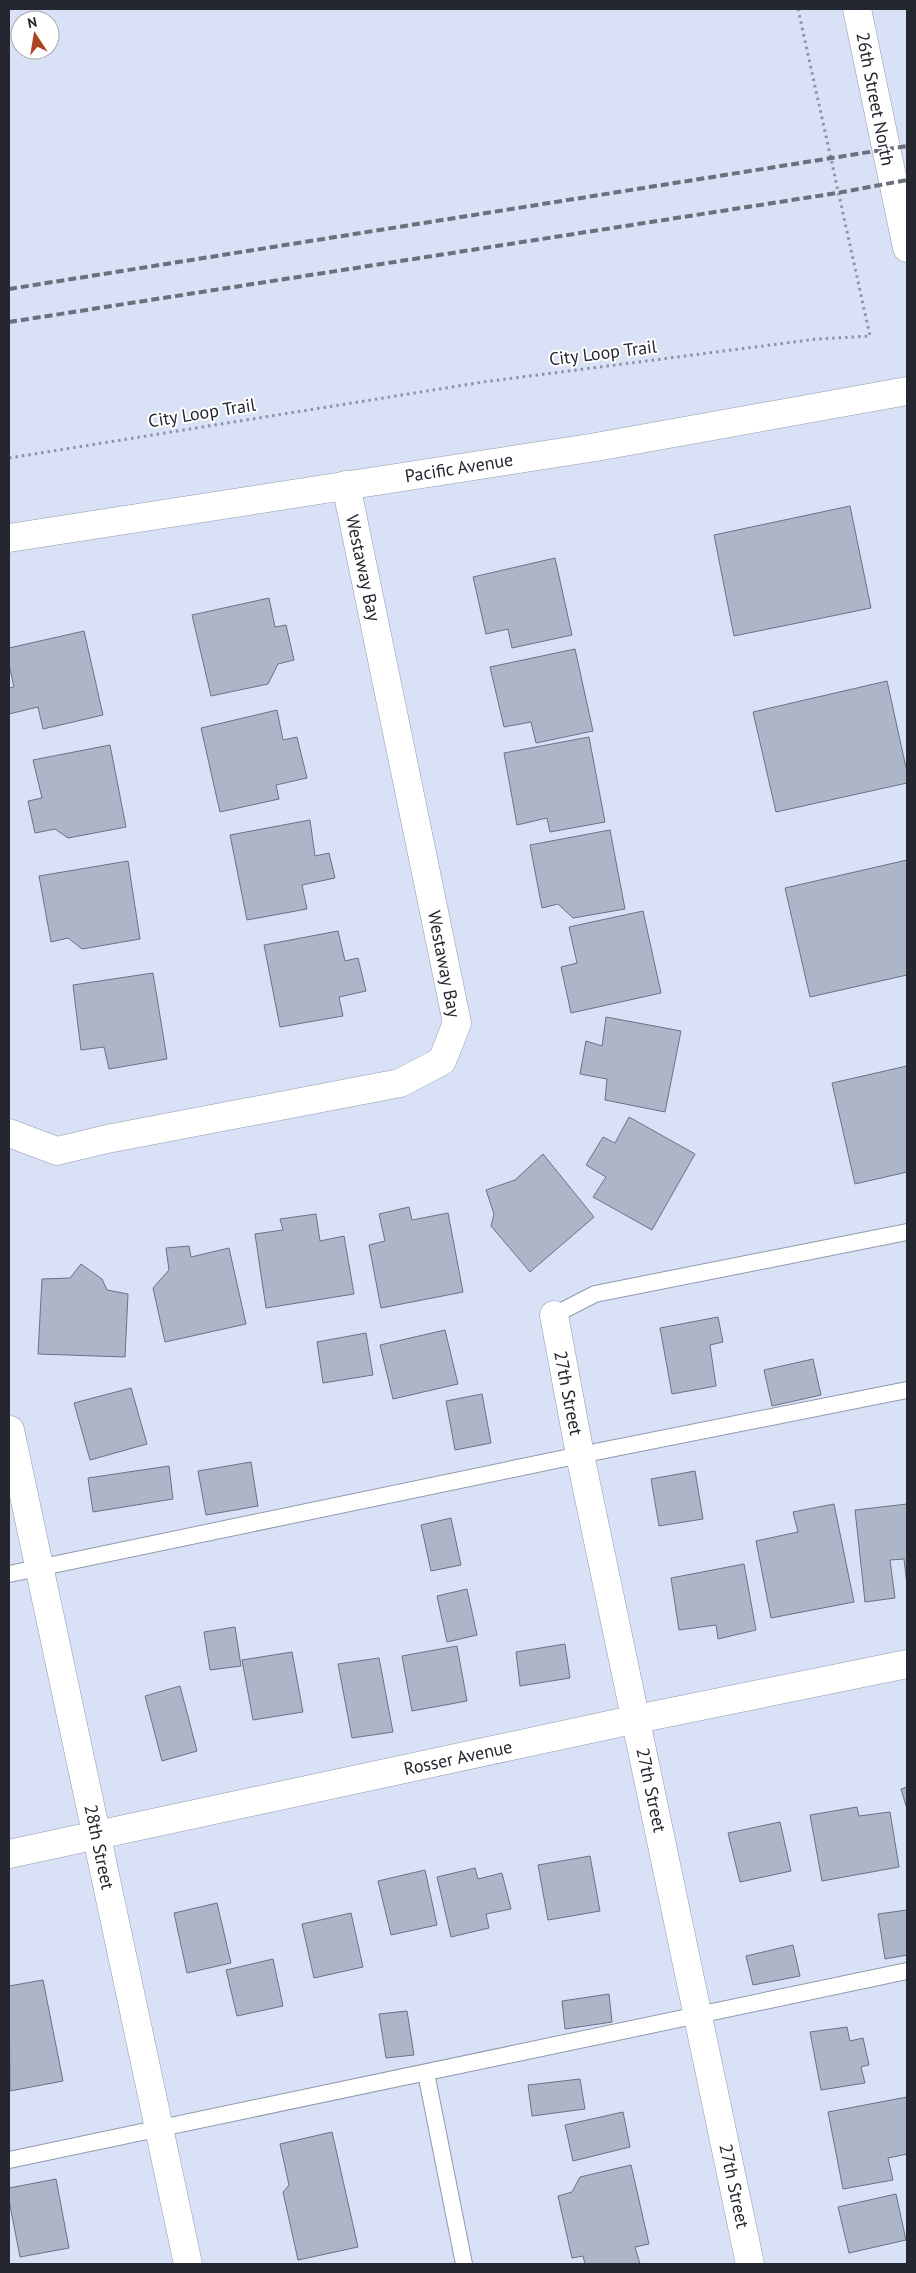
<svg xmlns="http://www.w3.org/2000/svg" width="916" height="2273" font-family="'PT Sans',sans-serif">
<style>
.building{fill:#adb5c9;stroke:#6a7284}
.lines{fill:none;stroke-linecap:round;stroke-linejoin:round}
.service-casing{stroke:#919aad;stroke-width:18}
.minor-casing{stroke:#919aad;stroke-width:29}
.tertiary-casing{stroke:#919aad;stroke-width:29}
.path{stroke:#8e94a4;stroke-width:3;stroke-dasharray:2.5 4;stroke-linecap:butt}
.service{stroke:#fff;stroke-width:16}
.minor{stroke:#fff;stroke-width:28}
.tertiary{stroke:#fff;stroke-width:28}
.rail{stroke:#6b707d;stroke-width:4;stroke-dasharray:8 4;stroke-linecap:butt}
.labels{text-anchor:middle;stroke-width:4;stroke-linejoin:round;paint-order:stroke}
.street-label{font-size:18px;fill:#24272f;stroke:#fff}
</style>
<rect width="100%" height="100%" fill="#d8e1f6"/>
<g class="building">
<path d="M850,506L871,608L734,636L714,535Z"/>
<path d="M555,558L572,635L512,648L508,629L486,634L473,577Z"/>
<path d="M269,598L275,627L286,625L294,660L278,664L268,684L211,696L192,615Z"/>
<path d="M84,631L103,715L43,729L38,707L9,714V688L14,687L9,665V648Z"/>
<path d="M575,649L593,731L536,743L531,722L504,727L490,667Z"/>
<path d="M887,681L907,772V783L776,812L753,712Z"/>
<path d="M277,710L283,740L297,737L307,778L276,785L279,799L220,812L201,728Z"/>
<path d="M589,737L605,822L550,832L547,818L517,825L504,753Z"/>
<path d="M110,745L126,827L68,838L55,829L35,833L28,801L42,798L33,760Z"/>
<path d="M310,820L315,856L329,853L335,878L302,885L307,909L247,920L230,835Z"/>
<path d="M610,830L625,909L573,918L558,904L542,908L530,845Z"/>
<path d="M907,860V975L810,997L785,888Z"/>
<path d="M128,861L140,939L82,949L68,938L51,942L39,876Z"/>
<path d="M643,911L661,993L571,1013L561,967L577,963L569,927Z"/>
<path d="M338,931L345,961L358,958L366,991L339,997L343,1016L280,1027L264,945Z"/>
<path d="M153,973L167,1059L109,1069L104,1047L81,1050L73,985Z"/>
<path d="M606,1017L681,1031L665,1112L605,1100L607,1079L580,1074L586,1041L602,1046Z"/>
<path d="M907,1066V1172L855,1184L832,1083Z"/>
<path d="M629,1117L695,1154L652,1230L593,1197L606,1177L586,1165L603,1137L615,1143Z"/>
<path d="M543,1154L594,1217L530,1272L491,1226L494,1214L486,1190L515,1180Z"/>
<path d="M409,1207L412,1220L448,1213L463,1292L381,1308L369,1245L385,1241L379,1214Z"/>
<path d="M316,1214L320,1241L344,1236L354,1294L266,1308L255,1234L283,1230L280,1219Z"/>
<path d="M189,1246L191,1257L229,1248L246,1324L165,1342L153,1288L169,1270L166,1248Z"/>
<path d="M81,1264L102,1279L107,1290L128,1294L125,1357L38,1354L42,1279L70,1278Z"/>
<path d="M718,1317L723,1342L710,1345L716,1386L672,1394L660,1328Z"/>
<path d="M445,1330L458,1384L393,1399L380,1345Z"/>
<path d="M366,1333L373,1375L323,1383L317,1342Z"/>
<path d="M813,1359L821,1395L772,1406L764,1370Z"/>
<path d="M131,1388L147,1444L90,1460L74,1403Z"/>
<path d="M482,1394L491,1443L455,1450L446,1401Z"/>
<path d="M251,1462L258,1506L206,1515L198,1471Z"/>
<path d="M169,1466L173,1499L93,1512L88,1478Z"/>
<path d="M695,1471L703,1519L659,1526L651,1479Z"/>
<path d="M834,1504L854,1602L771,1618L756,1541L798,1532L793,1512Z"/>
<path d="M907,1504V1585L904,1559L890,1560L895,1598L865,1602L855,1510Z"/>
<path d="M451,1518L461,1565L431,1571L421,1525Z"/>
<path d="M744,1564L756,1630L718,1639L716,1625L679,1630L671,1578Z"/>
<path d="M467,1589L477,1635L447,1642L437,1596Z"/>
<path d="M235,1627L241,1666L210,1670L204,1632Z"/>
<path d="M565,1644L570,1678L520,1686L516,1652Z"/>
<path d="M457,1646L467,1701L412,1711L402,1656Z"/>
<path d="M292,1652L303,1712L253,1720L242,1660Z"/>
<path d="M379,1658L393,1732L352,1738L338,1664Z"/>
<path d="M180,1686L197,1751L162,1761L145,1696Z"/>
<path d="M907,1787V1809L901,1789Z"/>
<path d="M857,1807L859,1816L890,1812L899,1867L822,1881L810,1815Z"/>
<path d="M780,1822L791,1871L740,1882L728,1833Z"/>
<path d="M590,1856L600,1911L548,1920L538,1865Z"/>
<path d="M475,1868L478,1879L502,1873L511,1909L486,1914L489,1928L451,1937L437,1877Z"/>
<path d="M425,1870L437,1925L391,1935L378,1881Z"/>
<path d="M217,1903L231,1963L187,1973L174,1913Z"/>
<path d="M907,1910V1955L885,1959L878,1914Z"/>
<path d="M351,1913L363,1967L314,1978L302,1924Z"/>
<path d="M793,1945L800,1976L753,1985L746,1956Z"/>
<path d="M273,1959L283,2006L237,2016L226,1970Z"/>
<path d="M43,1980L63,2081L10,2091L9,1986Z"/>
<path d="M609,1994L612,2022L565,2029L562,2001Z"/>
<path d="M407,2011L414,2055L386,2058L379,2014Z"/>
<path d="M847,2027L850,2041L863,2038L869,2065L861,2067L865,2083L821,2090L810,2032Z"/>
<path d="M580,2079L585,2109L532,2116L528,2085Z"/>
<path d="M907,2097V2154L888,2158L893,2180L843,2189L828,2112Z"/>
<path d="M623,2112L630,2147L573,2161L565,2125Z"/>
<path d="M332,2132L358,2247L298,2260L283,2192L289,2185L280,2144Z"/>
<path d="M631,2165L649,2244L635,2247L640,2264H585L583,2256L572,2258L558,2196L572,2192L580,2177Z"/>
<path d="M56,2179L69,2248L20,2257L9,2200V2188Z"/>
<path d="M896,2194L906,2240L849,2253L838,2207Z"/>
</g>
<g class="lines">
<g class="service-casing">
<g id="service">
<path d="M554,1315L595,1294L907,1232"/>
<path d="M9,1574L580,1455L907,1390"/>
<path d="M426,2073L464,2264"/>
<path d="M9,2160L907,1971"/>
</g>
</g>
<g class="minor-casing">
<g id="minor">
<path d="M9,538L596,447L907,391"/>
<path d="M9,1133L57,1151L107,1139L400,1083L442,1061L457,1023L346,485"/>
<path d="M554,1315L580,1455L750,2264"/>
<path d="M10,1430L188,2264"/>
</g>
</g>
<g class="tertiary-casing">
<g id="tertiary">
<path d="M857,9L907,248"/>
<path d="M9,1854L637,1719L907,1664"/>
</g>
</g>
<path class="path" d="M9,458L483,382L817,339L870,336L798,9"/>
<use href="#service" class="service"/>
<use href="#minor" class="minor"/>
<use href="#tertiary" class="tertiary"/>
<g class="rail">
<path d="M9,289L907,146"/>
<path d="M9,322L837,193L907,180"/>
</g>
</g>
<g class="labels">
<g class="street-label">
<text transform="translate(875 99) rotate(79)" y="6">26th Street North</text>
<text transform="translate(603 353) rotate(-7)" y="6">City Loop Trail</text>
<text transform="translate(202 413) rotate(-9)" y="6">City Loop Trail</text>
<text transform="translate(459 468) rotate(-9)" y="6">Pacific Avenue</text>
<text transform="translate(363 568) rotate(78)" y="6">Westaway Bay</text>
<text transform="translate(444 964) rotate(79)" y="6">Westaway Bay</text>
<text transform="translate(568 1393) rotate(79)" y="6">27th Street</text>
<text transform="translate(458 1758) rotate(-12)" y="6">Rosser Avenue</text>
<text transform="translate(651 1790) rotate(78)" y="6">27th Street</text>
<text transform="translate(99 1847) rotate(78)" y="6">28th Street</text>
<text transform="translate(734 2186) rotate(78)" y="6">27th Street</text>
</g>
</g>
<rect width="916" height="2273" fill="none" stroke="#24272f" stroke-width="20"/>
<g transform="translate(35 35) rotate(348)"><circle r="24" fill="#ffffff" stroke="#a7a9ac"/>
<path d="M0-4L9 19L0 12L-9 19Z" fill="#ad4524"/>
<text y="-8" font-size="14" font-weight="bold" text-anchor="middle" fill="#24272f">N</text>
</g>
</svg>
